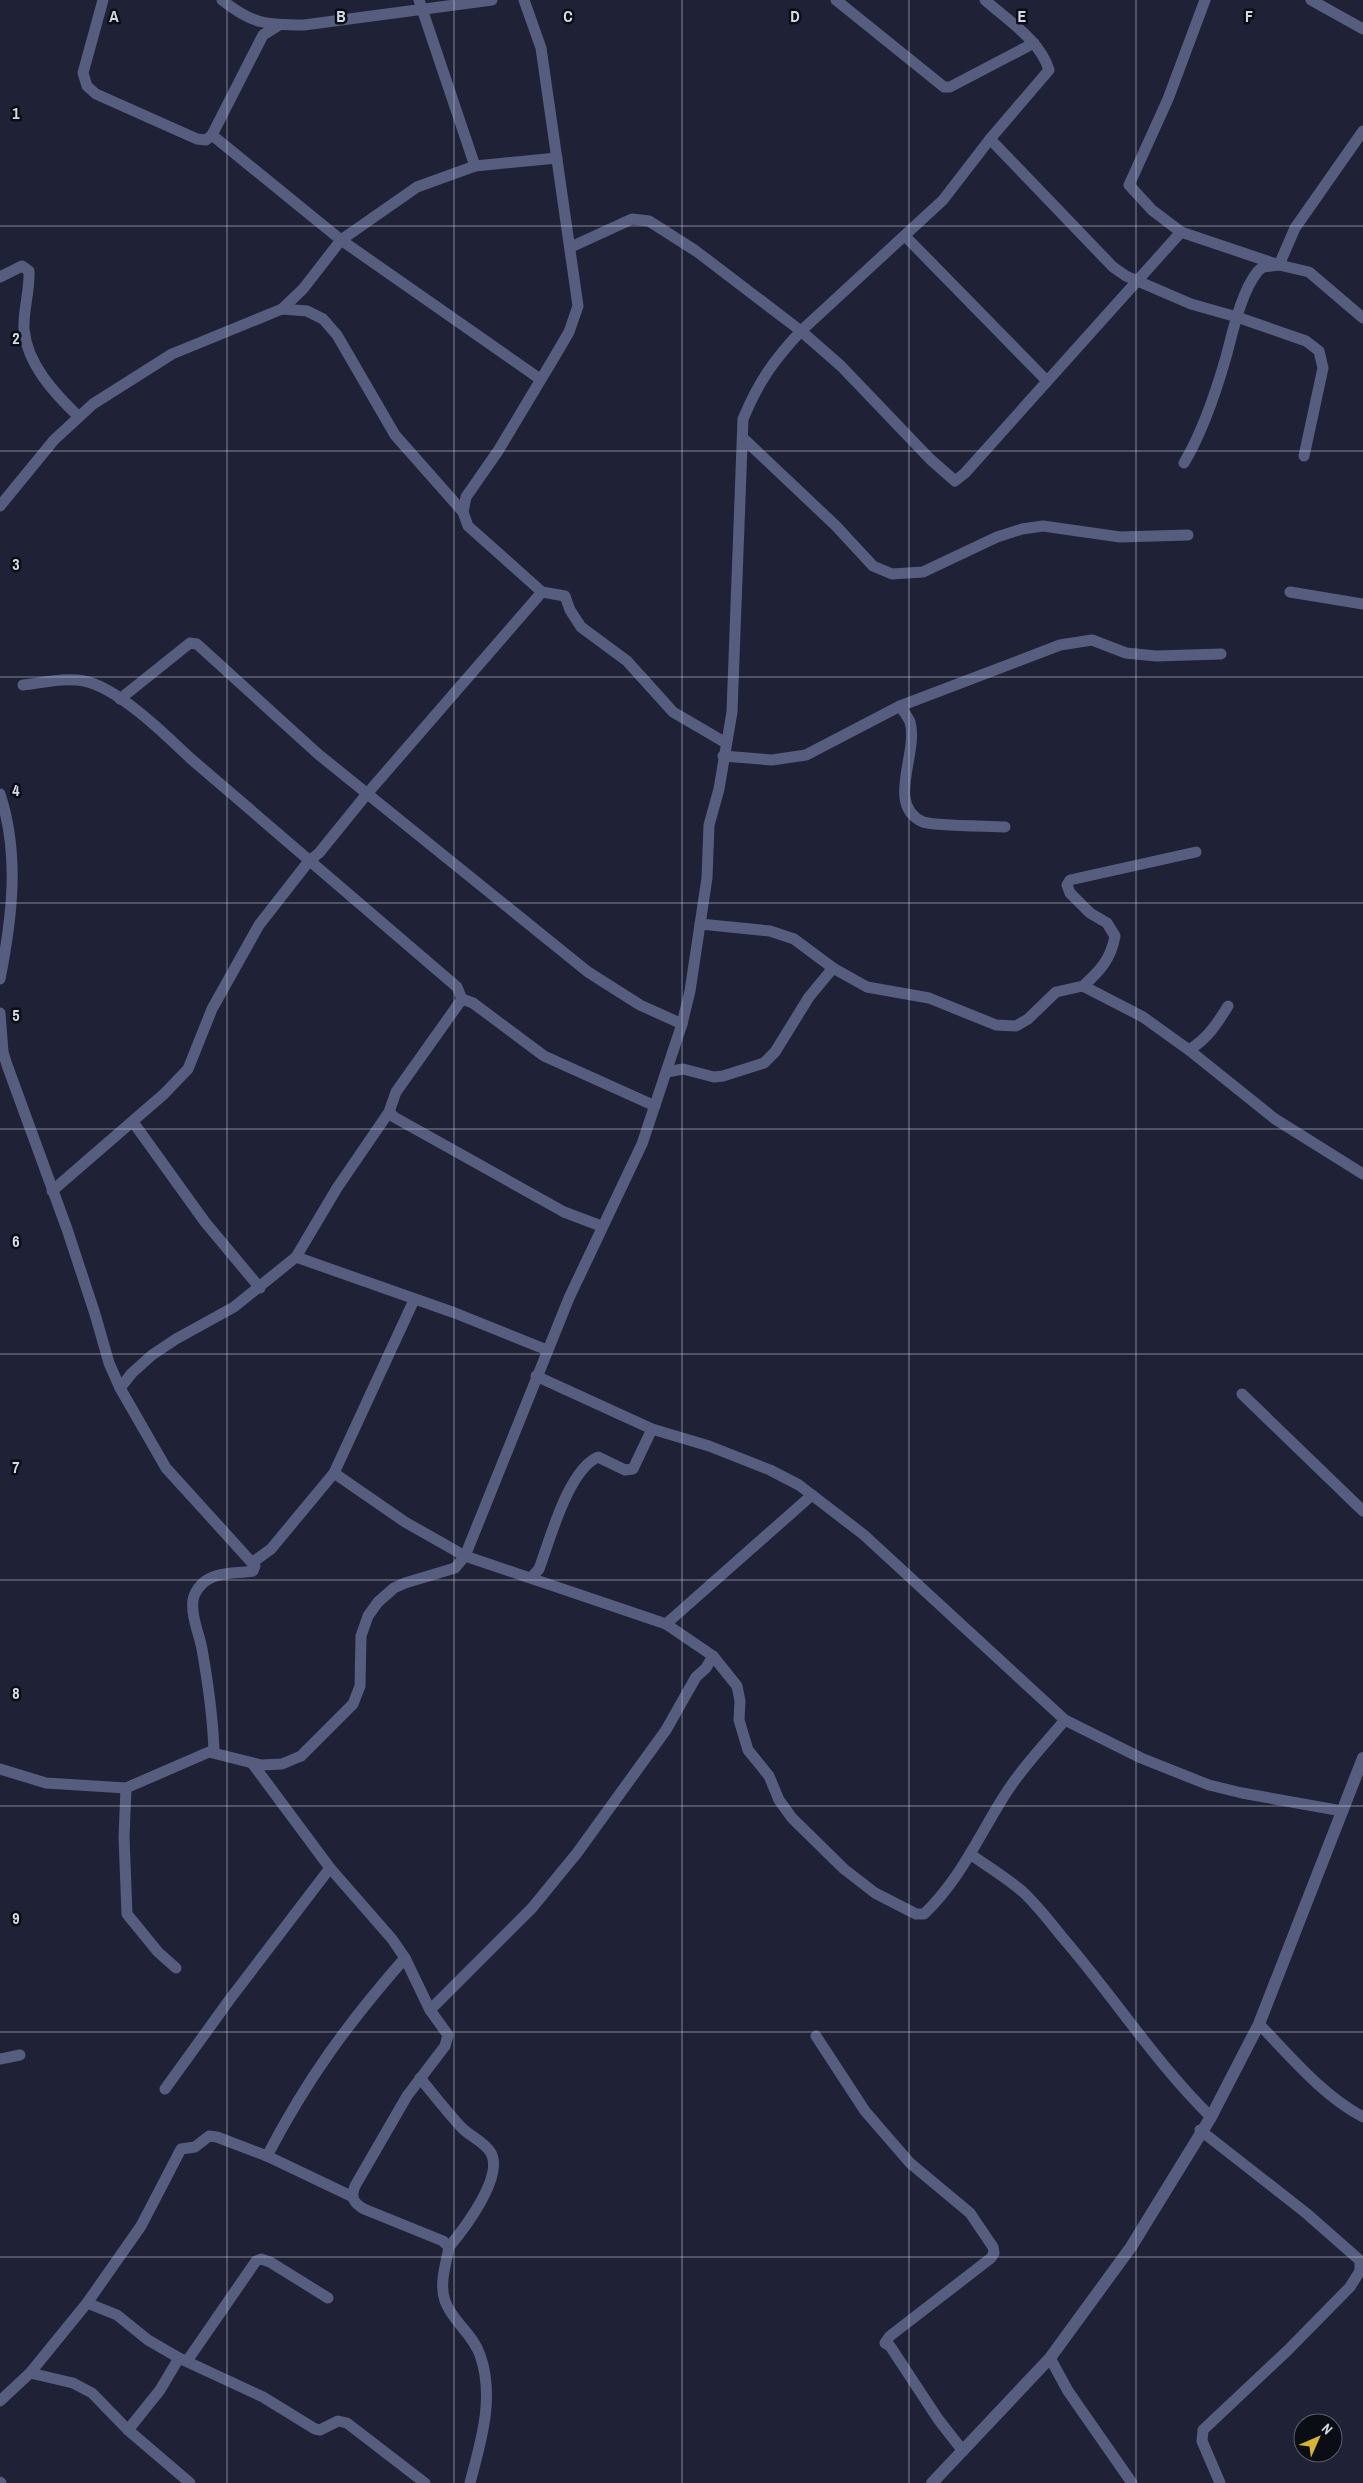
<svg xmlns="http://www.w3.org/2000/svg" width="1363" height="2483" font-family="'Archivo Narrow',sans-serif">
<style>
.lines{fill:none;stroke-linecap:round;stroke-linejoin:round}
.minor{stroke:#565d7f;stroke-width:11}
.tertiary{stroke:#565d7f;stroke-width:12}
.grid{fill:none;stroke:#d4d7e4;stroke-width:1;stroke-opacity:0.55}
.grid-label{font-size:16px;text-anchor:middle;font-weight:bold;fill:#d4d7e4;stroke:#0b0d15;stroke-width:5;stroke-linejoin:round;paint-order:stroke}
</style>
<rect width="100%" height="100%" fill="#1f2236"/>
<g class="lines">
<g class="minor">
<path d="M103,0L83,73L87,86L96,94L197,139L206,140L212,135L263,35L279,25"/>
<path d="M222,0C252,24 266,25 304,25L492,0"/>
<path d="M419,0L475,166"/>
<path d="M524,0L541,48L578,306L569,332L555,356L498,451L466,497L463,512L468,526L542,592L565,596L570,610L581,627L627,661L673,712L726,743"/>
<path d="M836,0L944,87H950L1034,43"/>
<path d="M1205,0L1168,99L1129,185L1152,210L1181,232L1279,265L1295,228L1363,131"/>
<path d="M1311,0L1363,29"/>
<path d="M212,135L341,240L540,379"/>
<path d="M990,139L1113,267L1126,276L1191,304L1237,317L1306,341L1319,351L1323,368L1304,456"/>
<path d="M905,236L1046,380"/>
<path d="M571,247L632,219L649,221L696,251L801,331L841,366L930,459L955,481L965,473L1181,232"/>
<path d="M0,277L22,266L29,271C30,291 23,310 24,329C27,364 54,393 78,416"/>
<path d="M282,309L307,311L323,319L337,335L395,435L463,512"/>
<path d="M743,438L836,526L873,566L892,574L923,572L997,537L1022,529L1043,526L1120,537L1188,535"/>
<path d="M1184,463C1203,431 1216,392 1226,357C1233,331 1241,292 1258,271L1263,267L1279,265L1309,272L1363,318"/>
<path d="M0,506L54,440L93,404L172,354L282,309L303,289L341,240L417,187L475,166L557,158"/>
<path d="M1290,592L1363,604"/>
<path d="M23,685C42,683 65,677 84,681C117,687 166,735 190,758L457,987L462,999L396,1092L389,1112L394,1117L564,1212L601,1226"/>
<path d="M120,699L190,643L197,644L318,754L588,972L640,1005L682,1024"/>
<path d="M900,706C903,711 908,717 910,722C919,753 885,805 923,822C934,826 989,826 1005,827"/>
<path d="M723,756L772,760L806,755L900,706L1060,645L1092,640L1126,653L1156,656L1221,654"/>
<path d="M0,794C20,855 12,918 0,979"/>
<path d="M700,924L770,931L794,939L833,968L867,987L929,998L996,1025L1016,1026L1028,1019L1056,992L1083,986L1143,1017L1189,1050L1275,1119L1363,1174"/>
<path d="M1083,986C1100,971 1111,959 1115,936L1107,923L1090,913L1070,893L1067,885L1070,880L1196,852"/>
<path d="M462,999L473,1003L544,1056L655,1106"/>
<path d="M0,1013L3,1052L7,1065L67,1229L95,1314L109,1363L120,1388L166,1468L255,1566L253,1571C236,1574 215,1571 202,1584C198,1588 194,1594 193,1600C191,1617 199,1633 202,1649C208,1683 213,1717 214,1752"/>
<path d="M1189,1050C1207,1039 1217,1024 1228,1006"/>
<path d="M667,1072L683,1069L714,1077L723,1076L764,1063L775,1052L809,997L833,968"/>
<path d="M133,1122L205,1222L260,1288"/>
<path d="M52,1191L164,1094L188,1069L212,1009L259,925L309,861L319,853L366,795L542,592"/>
<path d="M296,1257L455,1313L547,1350"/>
<path d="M536,1376L652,1429L709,1446L770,1470L799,1485L864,1535L1065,1720L1141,1758L1209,1785L1242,1793L1342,1811"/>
<path d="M120,1388L132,1373L152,1355L176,1339L234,1307L296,1257L337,1188L389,1112"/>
<path d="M1242,1394L1363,1511"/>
<path d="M334,1473L405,1522L465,1556L666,1624L713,1656L737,1686L740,1701L739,1720L748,1750L769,1776L779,1800L792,1818L844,1869L875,1893L916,1914H924C958,1882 977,1840 1001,1801C1019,1771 1043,1746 1065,1720"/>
<path d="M253,1562L271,1549L334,1473L414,1300"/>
<path d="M531,1578L539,1569C550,1540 568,1470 598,1457L625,1470L633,1469L652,1429"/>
<path d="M666,1624L812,1495"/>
<path d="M252,1763L330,1868L392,1939L405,1958L430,2010L448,2035L445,2046L407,2096L355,2186C350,2198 354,2203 364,2209L443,2241L449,2247C446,2264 439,2284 445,2301C452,2321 473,2334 480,2355C495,2397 481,2441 470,2483"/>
<path d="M0,1769L46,1783L126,1788L209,1752L261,1765L282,1764L301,1756L353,1704L360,1686L361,1636L368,1616L378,1602L394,1588L405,1583L455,1568L465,1556L569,1298L642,1144L682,1024L690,991L707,878L709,825L719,789L732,712L743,419C759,381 773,361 801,331L943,200L990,139L1049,70C1040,40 1007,20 985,0"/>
<path d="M126,1788L124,1837L127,1914L158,1952L176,1968"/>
<path d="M970,1854C987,1866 1007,1878 1023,1892C1038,1906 1050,1922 1063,1938C1114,1997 1155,2062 1211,2117"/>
<path d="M430,2010L532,1908L577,1853L666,1730L696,1677L706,1668L713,1656"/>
<path d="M1259,2024C1291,2057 1322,2095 1363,2117"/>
<path d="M816,2036L865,2111L910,2163L970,2213L993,2247L994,2253L991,2258L890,2336L885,2343L890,2346L938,2419L963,2451"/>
<path d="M0,2059L20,2055"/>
<path d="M420,2078C434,2095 447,2112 462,2128C471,2137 485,2142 491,2153C504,2177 464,2229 449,2247"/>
<path d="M165,2089L230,1999L330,1868"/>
<path d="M1200,2130L1306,2213L1363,2263"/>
<path d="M267,2156C307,2079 348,2023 405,1958"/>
<path d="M87,2303L117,2315L148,2340L179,2358L263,2397L315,2429L320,2430L338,2421L347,2423L425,2483"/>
<path d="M1050,2358L1068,2391L1132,2483"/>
<path d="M187,2361L256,2261L261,2259L270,2262L328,2298"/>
<path d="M30,2373L73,2383L92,2393L128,2430L190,2483"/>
<path d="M0,2401L30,2373L87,2303L141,2226L181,2149L195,2147L209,2136L217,2137L267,2156L353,2197"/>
<path d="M128,2430L160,2390L179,2358"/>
<path d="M0,2482L1,2483"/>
<path d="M1220,2483L1202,2441L1203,2430L1288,2350L1350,2287L1360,2271V2261"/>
</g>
<path class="tertiary" d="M932,2483L1050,2358L1131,2247L1211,2117L1259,2024L1363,1758"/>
</g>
<path class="grid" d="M227,0V2483M454,0V2483M682,0V2483M909,0V2483M1136,0V2483M0,226H1363M0,451H1363M0,677H1363M0,903H1363M0,1129H1363M0,1354H1363M0,1580H1363M0,1806H1363M0,2032H1363M0,2257H1363"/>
<g class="grid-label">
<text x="114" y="22">A</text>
<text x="341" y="22">B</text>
<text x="568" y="22">C</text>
<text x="795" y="22">D</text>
<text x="1022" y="22">E</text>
<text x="1249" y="22">F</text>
<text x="16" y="119">1</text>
<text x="16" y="344">2</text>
<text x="16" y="570">3</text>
<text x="16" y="796">4</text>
<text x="16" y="1021">5</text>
<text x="16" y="1247">6</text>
<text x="16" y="1473">7</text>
<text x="16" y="1699">8</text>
<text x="16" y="1924">9</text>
</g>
<g transform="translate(1318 2438) rotate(45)"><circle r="24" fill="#0b0d15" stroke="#5b5e68"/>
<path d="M0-4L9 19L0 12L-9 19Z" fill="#d8b434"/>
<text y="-8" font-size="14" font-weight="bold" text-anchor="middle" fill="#d4d7e4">N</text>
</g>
</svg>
